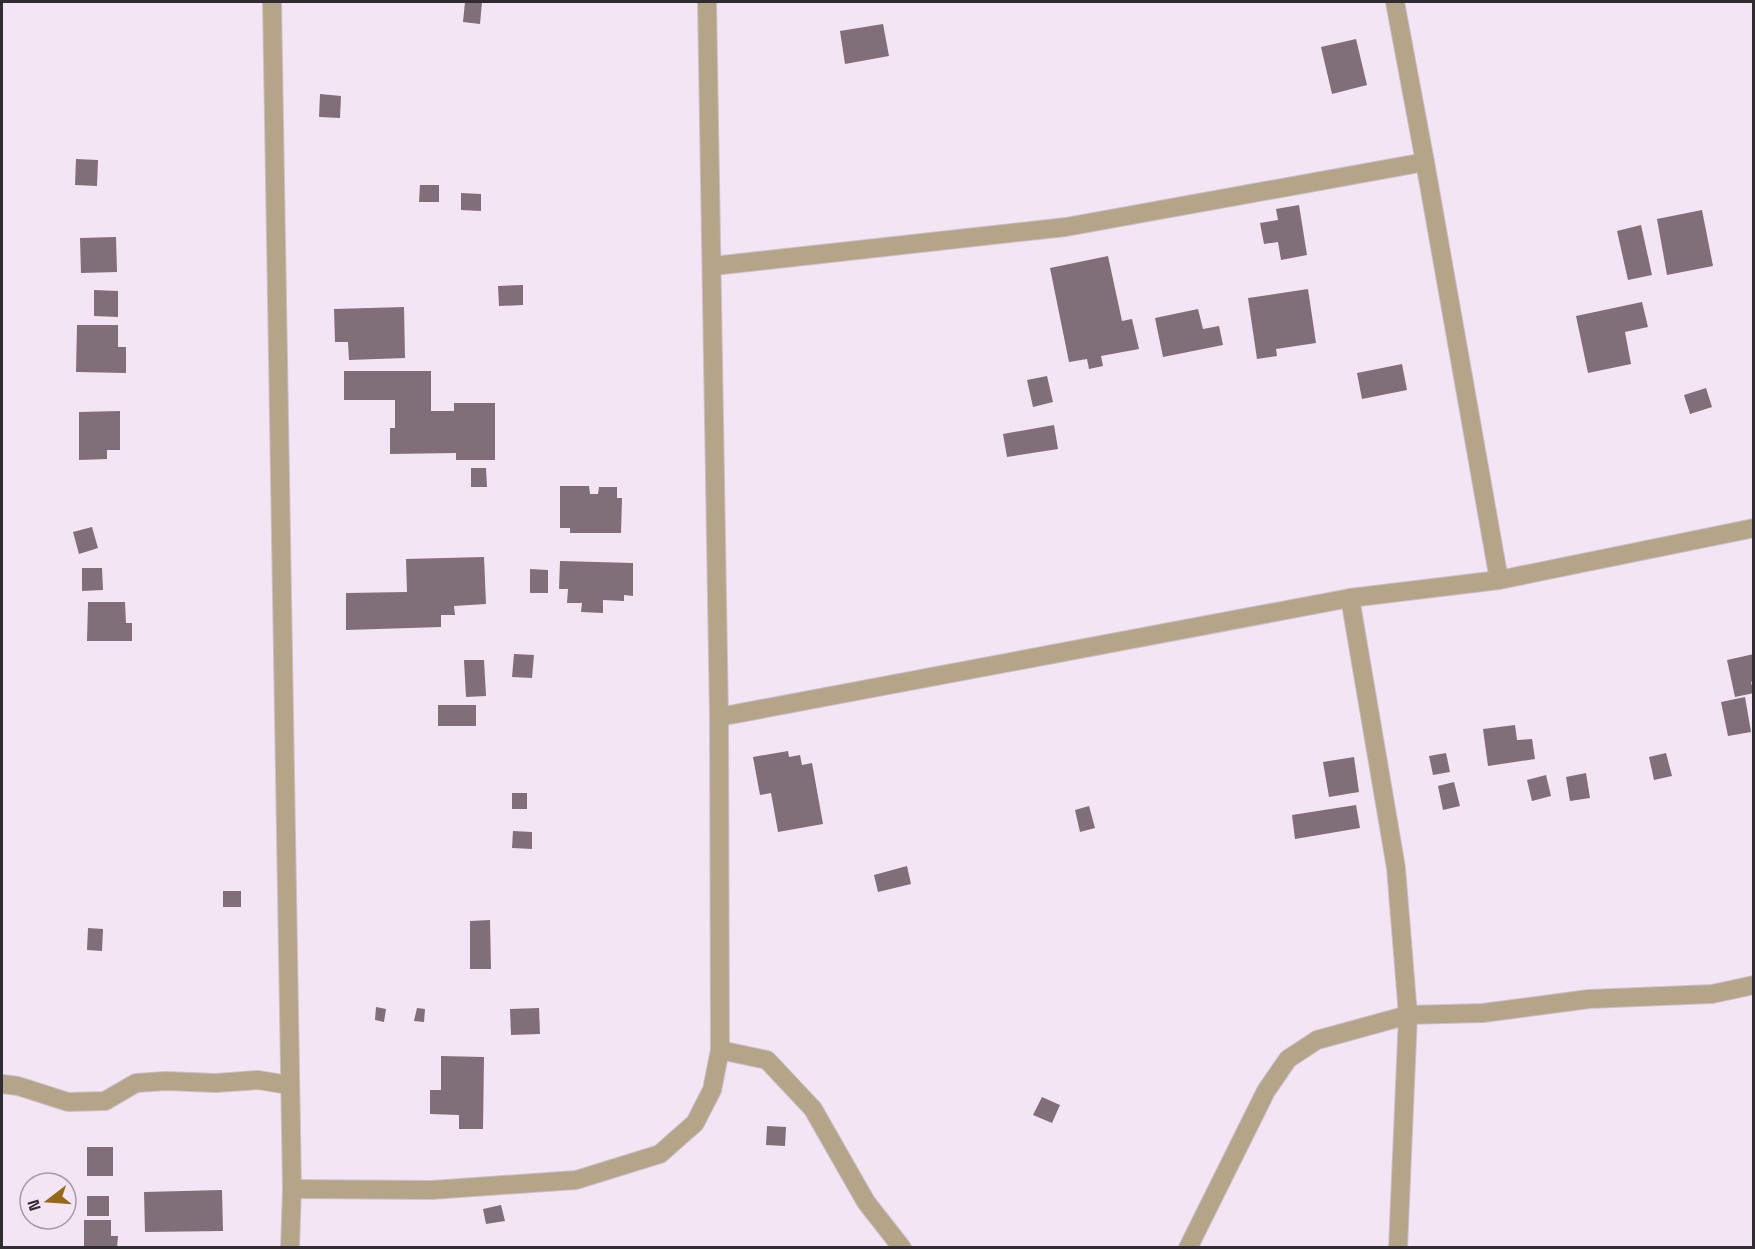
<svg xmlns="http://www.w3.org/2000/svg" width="1755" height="1249" font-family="'Space Grotesk',sans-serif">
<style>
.building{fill:#806e78}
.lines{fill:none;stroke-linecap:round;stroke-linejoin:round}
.minor-casing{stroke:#cdc0ce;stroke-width:20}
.minor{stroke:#b4a588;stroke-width:18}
</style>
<rect width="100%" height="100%" fill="#f4e5f5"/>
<g class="building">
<path d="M465,2H482L480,24L463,22Z"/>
<path d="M883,24L889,56L845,64L840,31Z"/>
<path d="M1356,39L1367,85L1332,94L1321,47Z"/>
<path d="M320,94L341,96L340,118L319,117Z"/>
<path d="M76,159L98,160L97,186L75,185Z"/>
<path d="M420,185H439V202H419Z"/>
<path d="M461,193L481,194V211L461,210Z"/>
<path d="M1299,205L1307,255L1281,260L1278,242L1264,244L1260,223L1278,220L1276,209Z"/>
<path d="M1702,210L1713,266L1667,275L1657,219Z"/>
<path d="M1641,225L1652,275L1628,280L1617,231Z"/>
<path d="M116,237L117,272L81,273L80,238Z"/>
<path d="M1108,256L1122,321L1132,319L1139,349L1101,356L1103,366L1089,369L1087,359L1069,362L1050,268Z"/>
<path d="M523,285V305L499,306L498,286Z"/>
<path d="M1308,289L1316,343L1276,349L1277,356L1257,359L1248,298Z"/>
<path d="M94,290L118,291V317L94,316Z"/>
<path d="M1642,302L1648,327L1625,332L1631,364L1588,373L1576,316Z"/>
<path d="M404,307L405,358L349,360L348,342H335L334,309Z"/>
<path d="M1198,309L1203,329L1219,326L1223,345L1163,357L1155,318Z"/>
<path d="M77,325H118V347H126V373L76,372Z"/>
<path d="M1402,364L1407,390L1362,399L1357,373Z"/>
<path d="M344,371H431V411H454V403H495V460H456V453L390,454V428H395V400H344Z"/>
<path d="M1047,376L1053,402L1033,407L1027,380Z"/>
<path d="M1706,388L1712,407L1690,414L1684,395Z"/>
<path d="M120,411V450H107V459L79,460V412Z"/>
<path d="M1054,425L1058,449L1007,457L1003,434Z"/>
<path d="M471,468H486L487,487H471Z"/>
<path d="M560,486H589L590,494H598L599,487H617V498H622L621,533H570V528H560Z"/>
<path d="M92,527L98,548L79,554L73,532Z"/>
<path d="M484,557L486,604L454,606L455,615H441V627L346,630V593L407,592L406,559Z"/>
<path d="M560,561L633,563V596L624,595V601L603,600V613L581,612L582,603H567L568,589H559Z"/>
<path d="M82,568H102L103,590L82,591Z"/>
<path d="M530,569L548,570V593H530Z"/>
<path d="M88,602H125L126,623H132V641H87Z"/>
<path d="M514,654L534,655L532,678L512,677Z"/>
<path d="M1754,654V681L1751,682L1754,693L1735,697L1727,660Z"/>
<path d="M464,660H484L486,696L466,697Z"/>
<path d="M1745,697L1751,732L1728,736L1721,702Z"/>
<rect x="438" y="705" width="38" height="21"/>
<path d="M1515,725L1517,740L1532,739L1535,759L1488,766L1483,729Z"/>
<path d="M788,751L789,757L800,755L802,765L812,763L823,824L778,832L771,793L760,795L753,757Z"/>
<path d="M1446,753L1450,772L1433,775L1429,756Z"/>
<path d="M1666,753L1672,776L1654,780L1649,757Z"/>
<path d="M1354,757L1359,792L1329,797L1323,762Z"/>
<path d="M1586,773L1590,798L1570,801L1566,777Z"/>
<path d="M1546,775L1551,796L1532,801L1527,780Z"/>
<path d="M1454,782L1460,806L1443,810L1438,786Z"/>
<rect x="512" y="793" width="15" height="16"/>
<path d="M1356,805L1360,828L1295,839L1292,815Z"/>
<path d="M1089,806L1095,828L1080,832L1075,810Z"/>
<path d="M513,831L532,832V849L512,848Z"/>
<path d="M907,866L911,884L878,892L874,875Z"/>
<rect x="223" y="891" width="18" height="16"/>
<path d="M490,920L491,969H470V921Z"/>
<path d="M88,928L103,929L102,951L87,950Z"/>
<path d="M376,1007L386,1009L384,1022L375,1020Z"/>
<path d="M417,1008L425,1009L424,1022L414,1021Z"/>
<path d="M539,1008L540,1034L511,1035L510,1009Z"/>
<path d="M441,1056L484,1057L483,1129H459V1115L430,1114V1090H441Z"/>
<path d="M1042,1097L1060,1105L1052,1123L1033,1115Z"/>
<path d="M767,1126L786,1127L785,1146L766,1145Z"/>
<rect x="87" y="1147" width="26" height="29"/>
<path d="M222,1190L223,1231L145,1232L144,1192Z"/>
<rect x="87" y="1196" width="22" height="20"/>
<path d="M501,1205L505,1221L486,1224L483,1209Z"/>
<path d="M84,1220H111V1236H118L117,1248H84Z"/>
</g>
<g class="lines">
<g class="minor-casing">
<g id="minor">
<path d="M272,2L292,1189L290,1248"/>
<path d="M1395,2L1425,162L1499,580"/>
<path d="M713,266L1066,227L1425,162"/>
<path d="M1350,598L1396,868L1408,1015L1398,1248"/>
<path d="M719,717L1350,598L1499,580L1754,528"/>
<path d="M720,1050L767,1060L813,1109L866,1202L902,1248"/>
<path d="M2,1084L18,1086L68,1102L105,1101L136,1083L166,1081L216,1083L258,1080L289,1085"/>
<path d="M292,1189L432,1190L576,1180L660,1154L695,1123L712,1090L720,1050L719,717L707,2"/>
<path d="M1188,1248L1266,1091L1288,1059L1317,1040L1408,1015L1483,1013L1589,999L1712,994L1754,985"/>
</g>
</g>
<use href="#minor" class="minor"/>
</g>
<rect width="1755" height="1249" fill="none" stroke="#312c32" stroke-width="6"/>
<g transform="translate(48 1201) rotate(253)"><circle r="28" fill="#f4e5f5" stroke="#a69ba7" stroke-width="1.5"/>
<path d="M0-4.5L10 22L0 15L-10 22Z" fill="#976818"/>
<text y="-9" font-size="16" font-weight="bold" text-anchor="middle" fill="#312c32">N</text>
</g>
</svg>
